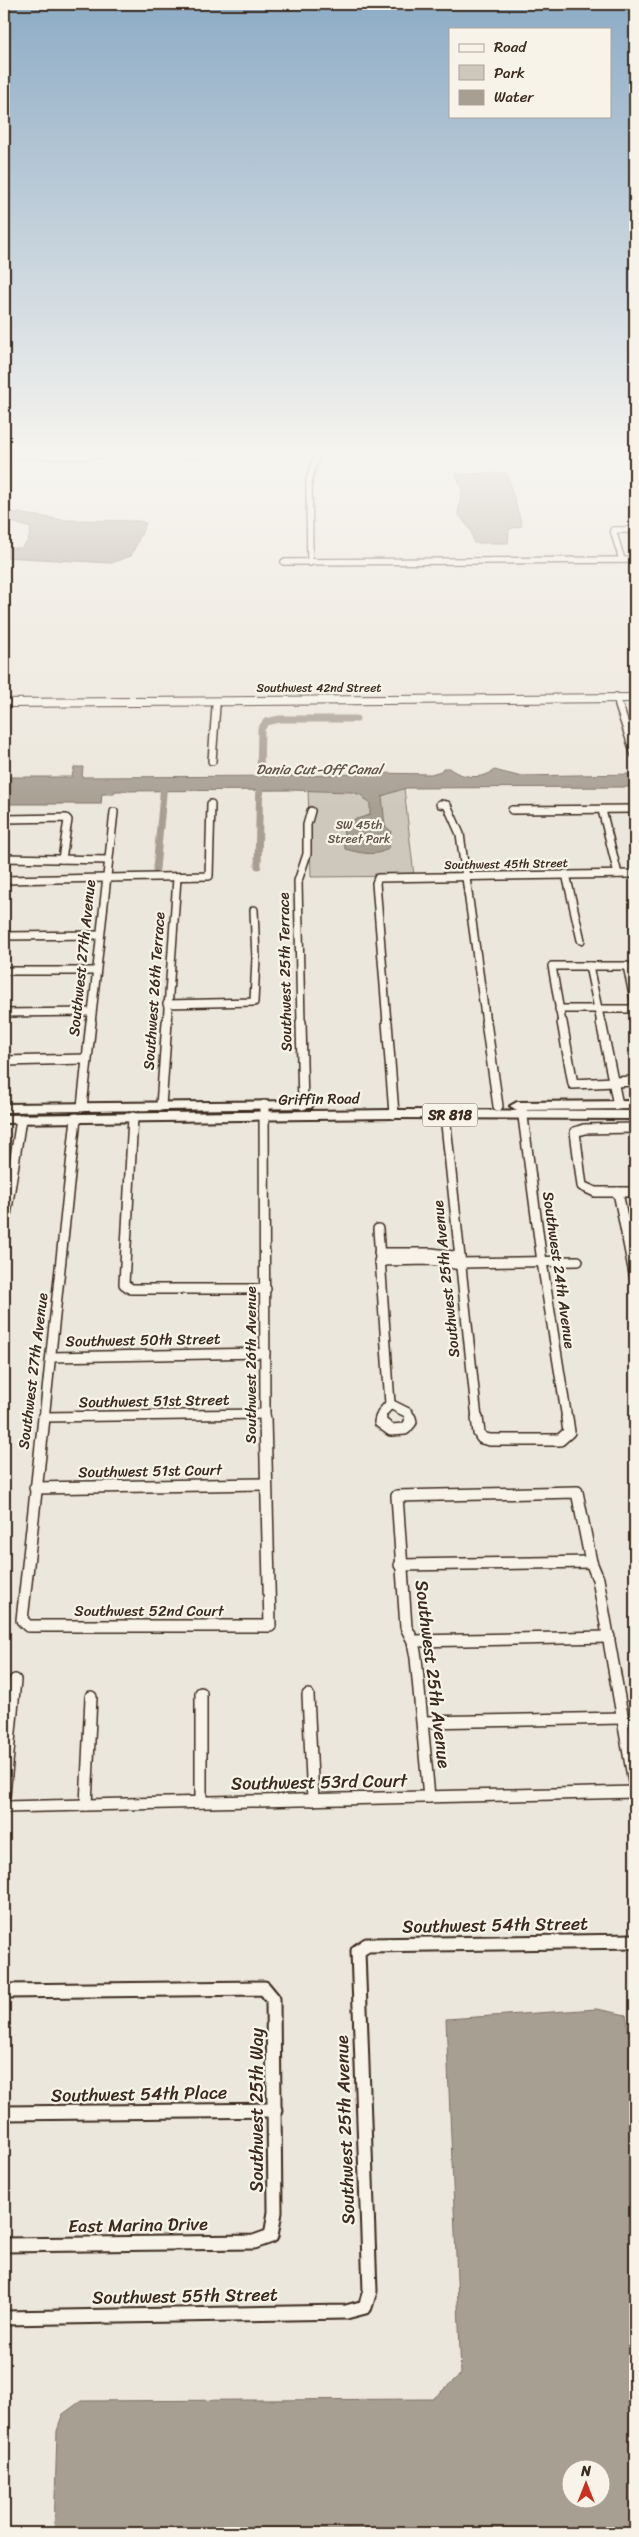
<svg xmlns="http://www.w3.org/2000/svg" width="639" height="2537" font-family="Sriracha,sans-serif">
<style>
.green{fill:#cec8bc;stroke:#84796d}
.water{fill:#a89f93;stroke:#7c7064;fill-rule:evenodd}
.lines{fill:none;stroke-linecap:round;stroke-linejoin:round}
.canal{stroke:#a89f93;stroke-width:7}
.street-far4-casing{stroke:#3b2a1e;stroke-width:8}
.street-far3-casing{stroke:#3b2a1e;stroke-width:10}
.street-far2-casing{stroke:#3b2a1e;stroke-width:12}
.street-far1-casing{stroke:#3b2a1e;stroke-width:14}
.street-casing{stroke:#3b2a1e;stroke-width:17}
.secondary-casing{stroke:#3b2a1e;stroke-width:10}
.primary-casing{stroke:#3b2a1e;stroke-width:4}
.street-far4{stroke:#f7f3e8;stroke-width:5.5}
.street-far3{stroke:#f7f3e8;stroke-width:7}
.street-far2{stroke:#f7f3e8;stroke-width:9}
.street-far1{stroke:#f7f3e8;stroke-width:11}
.street{stroke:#f7f3e8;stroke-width:13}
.secondary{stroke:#f7f3e8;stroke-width:8}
.primary{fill:#f7f3e8;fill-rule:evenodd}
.labels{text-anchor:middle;stroke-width:4.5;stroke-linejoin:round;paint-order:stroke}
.far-street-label{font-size:12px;fill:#3b2a1e;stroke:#f7f3e8}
.far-park-label{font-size:12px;fill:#605246;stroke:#f7f3e8}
.far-water-label{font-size:14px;font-style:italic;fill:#615347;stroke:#f7f3e8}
.shield{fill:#f7f3e8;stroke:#73665b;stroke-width:1}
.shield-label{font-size:14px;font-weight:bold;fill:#3b2a1e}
.street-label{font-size:15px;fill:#3b2a1e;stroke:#f7f3e8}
.near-street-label{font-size:18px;fill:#3b2a1e;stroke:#f7f3e8}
</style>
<rect width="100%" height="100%" fill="#ece7dc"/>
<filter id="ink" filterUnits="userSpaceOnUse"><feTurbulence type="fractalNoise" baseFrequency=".02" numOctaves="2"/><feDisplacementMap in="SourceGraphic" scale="10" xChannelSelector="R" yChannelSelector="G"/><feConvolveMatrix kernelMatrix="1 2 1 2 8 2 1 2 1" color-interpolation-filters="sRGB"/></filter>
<g filter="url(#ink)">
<path class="green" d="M404,788L414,876L311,877L308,789Z"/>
<g class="water">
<path d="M507,473L522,526L509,529L508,543H474L471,531L458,513L462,490L456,474Z"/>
<path d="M4,511L64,520L139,521L146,523L131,556L111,563L4,557V548H21L28,541L31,528L4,520Z"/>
<path d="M74,767H83L82,777L308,776L375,773L431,774L441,771L443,768H449C461,778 483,780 494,770L518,776L635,774V787L406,788L382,796L385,826L391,831L388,848C377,858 357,852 345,849L343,823L370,815V804L361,795L352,792L290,790L115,791L114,794H102L101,804H4V777H72Z"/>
<path d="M597,2009L626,2015L635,2075V2533H54L57,2431L63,2414L81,2401L433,2399L461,2374L446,2019ZM572,2470H602V2500H572Z"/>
</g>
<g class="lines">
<g class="canal">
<path d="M258,866L261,729L266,722L280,719H356"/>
<path d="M156,869L164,784"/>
</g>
<g class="street-far4-casing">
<g id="street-far4">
<path d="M622,560L613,530H635"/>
<path d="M284,562L635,560"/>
<path d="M310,563L309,480L317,454"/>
<path d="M616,696L619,707"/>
<path d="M216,707V702"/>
</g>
</g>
<g class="street-far3-casing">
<g id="street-far3">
<path d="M619,706L635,755"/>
<path d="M212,761L216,706"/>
<path d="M440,804L447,805L460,834L486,1023"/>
<path d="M512,810L635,809"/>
<path d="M602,810L618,874"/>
<path d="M4,819L66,818L68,820L62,859"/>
<path d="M4,858L108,860"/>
<path d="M4,874L6,859"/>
<path d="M566,874L581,940"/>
<path d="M4,880L209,876L211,804"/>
<path d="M4,936L100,935"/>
<path d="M589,966L601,1023"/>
<path d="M4,971H96"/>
<path d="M167,1004L254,1002L256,958L254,910"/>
<path d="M559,1009H635"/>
<path d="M4,1013L91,1012"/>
<path d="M91,1023L114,812"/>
<path d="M167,1023L177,878"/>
<path d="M301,1023L298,881L307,854V825L311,811"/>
<path d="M387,1023L376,883L378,878L635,874"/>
<path d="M562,1023L552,966H627L635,1004"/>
</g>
</g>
<g class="street-far2-casing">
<g id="street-far2">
<path d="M301,1022L303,1105"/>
<path d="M387,1022L394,1114"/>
<path d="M486,1022L498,1106"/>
<path d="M562,1022L573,1084L635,1081"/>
<path d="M601,1022L618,1105"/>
<path d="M4,1061L86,1059"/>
<path d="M264,1105L265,1419"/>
<path d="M161,1106L167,1022"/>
<path d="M82,1107L91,1022"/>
<path d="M522,1109L542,1262L567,1419"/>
<path d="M445,1115L477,1419"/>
<path d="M133,1117L124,1284L131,1289H266"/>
<path d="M635,1128L584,1129L575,1132L582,1186L595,1192H635"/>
<path d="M618,1192L635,1279"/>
<path d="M4,1228L21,1119"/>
<path d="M378,1229L390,1404"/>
<path d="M379,1253H432L460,1257"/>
<path d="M379,1261L431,1260L461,1265"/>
<path d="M461,1263L578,1261"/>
<path d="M51,1357L265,1353"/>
<path d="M390,1404L408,1413L410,1419"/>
<path d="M43,1417L265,1414"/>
<path d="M44,1419L76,1118"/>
<path d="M381,1419L382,1413L390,1404"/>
</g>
</g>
<g class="street-far1-casing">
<g id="street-far1">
<path d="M44,1418L22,1620L28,1626H270L265,1418"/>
<path d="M381,1418L380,1422L391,1430L405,1429L411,1422L410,1418"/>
<path d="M477,1418L479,1433L482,1438L490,1440H560L569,1432L567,1418"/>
<path d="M35,1488L265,1484"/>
<path d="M400,1565L591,1562"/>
<path d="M413,1641L609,1637"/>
<path d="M201,1693V1802"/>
<path d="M308,1695L313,1800"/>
<path d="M423,1722L622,1718"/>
<path d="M4,1795L15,1680"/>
<path d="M429,1797L416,1658L413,1641L406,1627L397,1496L577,1492L591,1562L598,1579L635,1788"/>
<path d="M86,1805L91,1697"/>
<path d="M4,1807L635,1792"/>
</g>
</g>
<g class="street-casing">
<g id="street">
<path d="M4,1991L264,1988L273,1999L275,2212L271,2236L254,2242L4,2245"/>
<path d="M4,2113L275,2110"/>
<path d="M4,2318L346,2312L365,2307L370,2291L358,1951L367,1945L635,1941"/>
</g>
</g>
<g class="secondary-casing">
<g id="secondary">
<path d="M4,455L199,454"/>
<path d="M4,703L635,698"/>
</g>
</g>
<g class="primary-casing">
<g id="primary">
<path d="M306,1101L313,1105L311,1108L4,1112V1104Z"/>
<path d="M635,1101V1109L517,1110L510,1106L517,1102Z"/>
<path d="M394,1110L635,1111V1119L394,1118L4,1123V1115Z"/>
</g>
</g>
<use href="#street-far4" class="street-far4"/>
<use href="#street-far3" class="street-far3"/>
<use href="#street-far2" class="street-far2"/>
<use href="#street-far1" class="street-far1"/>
<use href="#street" class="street"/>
<use href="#secondary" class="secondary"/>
<use href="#primary" class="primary"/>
</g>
</g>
<linearGradient id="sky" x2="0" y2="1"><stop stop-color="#8eacc6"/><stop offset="0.56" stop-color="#f6f4ef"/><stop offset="1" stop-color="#f6f4ef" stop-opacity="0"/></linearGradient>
<rect width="639" height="809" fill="url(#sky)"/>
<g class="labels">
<g class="far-street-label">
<text x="319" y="692">Southwest 42nd Street</text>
<text transform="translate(506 864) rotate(-1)" y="4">Southwest 45th Street</text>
</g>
<g class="far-park-label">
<text x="359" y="829">SW 45th<tspan x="359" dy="14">Street Park</tspan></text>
</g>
<g class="far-water-label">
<text x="319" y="774">Dania Cut-Off Canal</text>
</g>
<rect class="shield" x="422.5" y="1103.5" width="55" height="23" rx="4"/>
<g class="shield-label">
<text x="450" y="1120">SR 818</text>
</g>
<g class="street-label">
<text transform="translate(82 958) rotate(-84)" y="5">Southwest 27th Avenue</text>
<text transform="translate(285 972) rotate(-91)" y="5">Southwest 25th Terrace</text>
<text transform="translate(154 991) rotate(-86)" y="5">Southwest 26th Terrace</text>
<text transform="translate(319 1099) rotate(-1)" y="5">Griffin Road</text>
<text transform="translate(559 1270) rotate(82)" y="5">Southwest 24th Avenue</text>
<text transform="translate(446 1279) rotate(-96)" y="5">Southwest 25th Avenue</text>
<text transform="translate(143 1340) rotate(-1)" y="5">Southwest 50th Street</text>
<text transform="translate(251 1365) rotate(-90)" y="5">Southwest 26th Avenue</text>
<text transform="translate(33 1371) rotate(-83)" y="5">Southwest 27th Avenue</text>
<text transform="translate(154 1401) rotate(-1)" y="5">Southwest 51st Street</text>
<text transform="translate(150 1471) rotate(-1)" y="5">Southwest 51st Court</text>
<text x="149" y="1616">Southwest 52nd Court</text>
</g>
<g class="near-street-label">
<text transform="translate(433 1674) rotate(83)" y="6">Southwest 25th Avenue</text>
<text transform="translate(319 1782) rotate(-1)" y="6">Southwest 53rd Court</text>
<text transform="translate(495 1925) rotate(-1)" y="6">Southwest 54th Street</text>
<text transform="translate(139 2094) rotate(-1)" y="6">Southwest 54th Place</text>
<text transform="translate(257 2110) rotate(-90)" y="6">Southwest 25th Way</text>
<text transform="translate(345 2130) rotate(-92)" y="6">Southwest 25th Avenue</text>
<text transform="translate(138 2225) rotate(-1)" y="6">East Marina Drive</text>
<text transform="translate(185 2296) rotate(-1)" y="6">Southwest 55th Street</text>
</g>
</g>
<rect width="639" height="2537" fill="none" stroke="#f7f3e8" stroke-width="20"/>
<rect x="10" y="10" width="619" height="2517" fill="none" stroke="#3b2a1e" stroke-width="2" filter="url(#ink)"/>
<rect x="449" y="28" width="162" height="90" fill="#f7f3e8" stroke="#aca397"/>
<rect x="459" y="44" width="25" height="8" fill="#f7f3e8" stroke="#aca397"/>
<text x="494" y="52" font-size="15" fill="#3b2a1e">Road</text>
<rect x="459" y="65" width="25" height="15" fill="#cec8bc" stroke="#aca397"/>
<text x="494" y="78" font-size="15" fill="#3b2a1e">Park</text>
<rect x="459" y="90" width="25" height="15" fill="#a89f93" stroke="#aca397"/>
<text x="494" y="102" font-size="15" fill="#3b2a1e">Water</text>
<g transform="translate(586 2484)"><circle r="24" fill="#f7f3e8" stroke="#aca397"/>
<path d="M0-4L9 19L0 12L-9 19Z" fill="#c8321e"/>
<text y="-8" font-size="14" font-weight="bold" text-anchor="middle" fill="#3b2a1e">N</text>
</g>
</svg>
